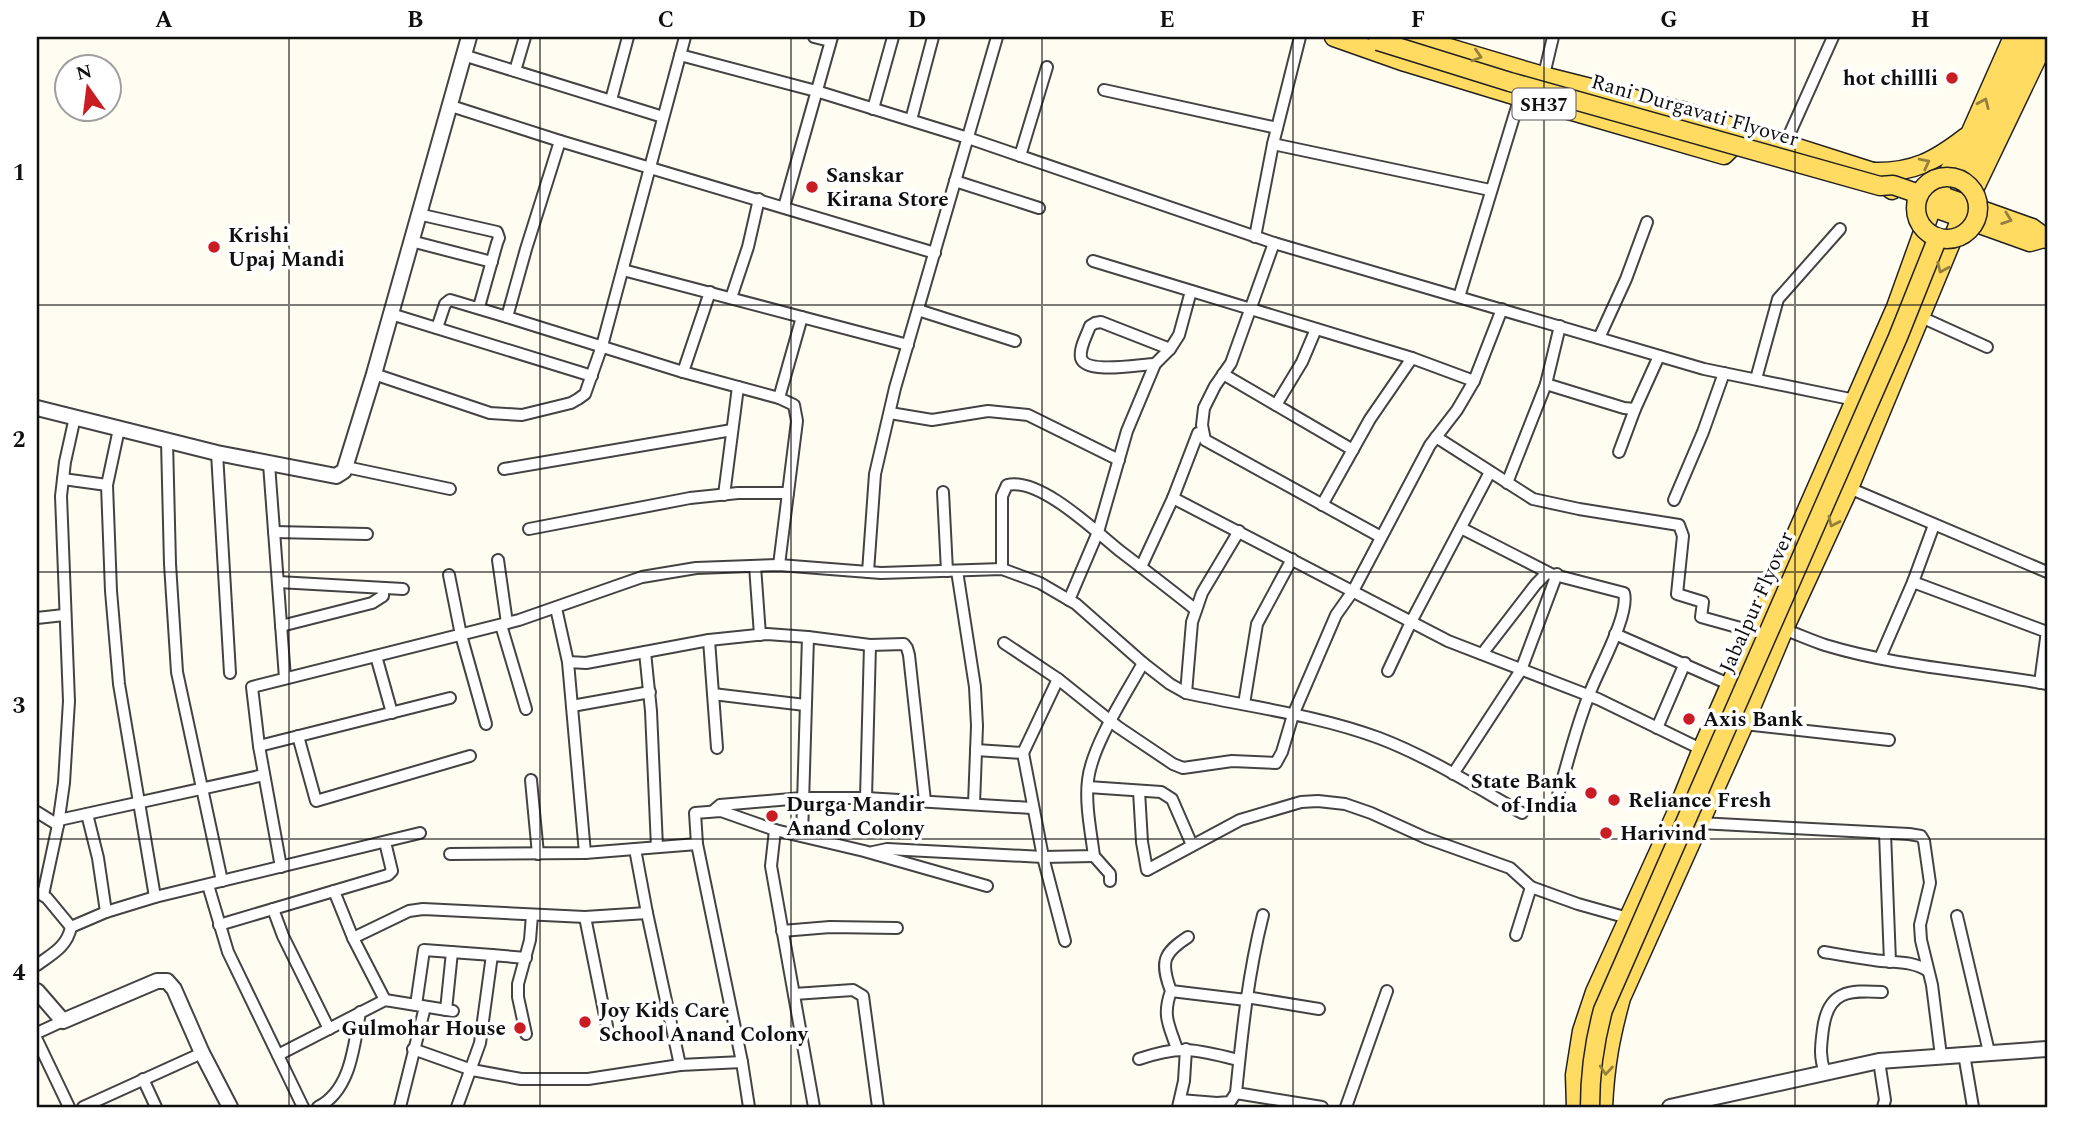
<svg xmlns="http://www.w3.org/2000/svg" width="2084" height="1144" font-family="Spectral,serif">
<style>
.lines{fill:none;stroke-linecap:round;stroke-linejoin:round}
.minor-casing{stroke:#434343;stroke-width:14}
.tertiary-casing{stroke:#434343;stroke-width:18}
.primary-casing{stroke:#212121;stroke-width:21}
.minor{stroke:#fff;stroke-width:10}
.tertiary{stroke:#fff;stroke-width:14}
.primary{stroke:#ffdb62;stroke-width:18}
.primary-bridge-casing{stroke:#212121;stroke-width:21;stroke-linecap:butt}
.primary-bridge{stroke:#ffdb62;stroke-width:18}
.oneway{stroke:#93803d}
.grid{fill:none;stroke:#101010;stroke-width:2;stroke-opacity:0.55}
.poi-dot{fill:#ca1d23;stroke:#fff;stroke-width:2.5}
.labels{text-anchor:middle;stroke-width:7;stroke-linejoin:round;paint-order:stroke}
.shield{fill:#fff;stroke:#585858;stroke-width:2}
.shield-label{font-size:19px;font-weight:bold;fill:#101010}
.poi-label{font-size:21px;font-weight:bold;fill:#101010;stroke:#fff;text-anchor:start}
.street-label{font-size:21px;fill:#101010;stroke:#fff}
.neatline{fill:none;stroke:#101010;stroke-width:2.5}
.grid-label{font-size:23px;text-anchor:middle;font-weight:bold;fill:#101010}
</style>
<rect width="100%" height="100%" fill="#fffdf2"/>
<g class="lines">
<g class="minor-casing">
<g id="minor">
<path d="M814,37L830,41"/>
<path d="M463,55L663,117"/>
<path d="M680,55L816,91L968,138L1274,243L1704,369L1855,400"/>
<path d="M515,71L525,37"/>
<path d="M1543,79L1553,37"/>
<path d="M1104,90L1277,128"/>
<path d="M611,100L628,37"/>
<path d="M448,105L560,141L935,253"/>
<path d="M873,109L893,37"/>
<path d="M911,120L933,37"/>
<path d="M560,141L526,249L507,317L683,372L779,398L802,317"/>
<path d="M1273,144L1490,190"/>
<path d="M1785,144L1833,37"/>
<path d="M1020,156L1047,67"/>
<path d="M955,181L1039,208"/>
<path d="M784,207L832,37"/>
<path d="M418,214L497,232L499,238L497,243L479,307"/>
<path d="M1255,237L1273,144L1300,37"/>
<path d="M411,241L492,262"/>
<path d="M1274,243L1231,363L1215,386L1204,408L1202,425L1205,440L1381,537"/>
<path d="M1093,261L1412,358L1474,381"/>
<path d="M623,270L908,345"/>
<path d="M1459,297L1520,97"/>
<path d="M731,298L748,247L759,199"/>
<path d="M918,310L1015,341"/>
<path d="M391,314L592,376"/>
<path d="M1921,317L1987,347"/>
<path d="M437,328L445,304L450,300L507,317"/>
<path d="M1599,338L1626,279L1647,222"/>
<path d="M1155,364C1141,364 1086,375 1081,358C1079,348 1087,335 1090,326L1095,323L1101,322L1170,349"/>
<path d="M683,372L710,292"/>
<path d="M374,374L490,413L522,415L571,403L578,399L585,394L602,346L685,37"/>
<path d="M1223,374L1353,450"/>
<path d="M1756,379L1778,299L1840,229"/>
<path d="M1546,384L1624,408L1635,409"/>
<path d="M1276,405L1302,362L1316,329"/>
<path d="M890,413L932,420L988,411L1028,415L1119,460"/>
<path d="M119,429L107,485L111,591L119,684L155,897"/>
<path d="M1436,437L1533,499L1579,509L1679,525L1683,536L1677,594L1703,602L1701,617L1755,632"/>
<path d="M167,441L170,564L177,672L222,881"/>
<path d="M1619,452L1635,409L1659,356"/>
<path d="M217,453L230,673"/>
<path d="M269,464L285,678"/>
<path d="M346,467L450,489"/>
<path d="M504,469L732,430"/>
<path d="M63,479L107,485"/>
<path d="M1507,483L1546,384L1560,326"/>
<path d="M1849,488L2047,572"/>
<path d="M943,492L947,571"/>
<path d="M724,495L738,387"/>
<path d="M1173,498L1448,641L1598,699L1707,752"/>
<path d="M1674,500L1703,432L1724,373"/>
<path d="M1322,505L1370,419L1412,358"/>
<path d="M1461,528L1549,573"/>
<path d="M529,529L690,498L738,493H788"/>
<path d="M274,532L367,534"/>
<path d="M498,560L507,623"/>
<path d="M779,565L797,421L794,405L779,398"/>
<path d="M755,566L760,635"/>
<path d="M1141,567L1173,498L1198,433"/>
<path d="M1002,569V496L1007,485C1040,477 1095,531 1120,551C1145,570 1171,590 1196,610"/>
<path d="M957,571L975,687L977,726L974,804"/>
<path d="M868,572L875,474L895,388L997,37"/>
<path d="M449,575L461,635L486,724"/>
<path d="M278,582L403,589"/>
<path d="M1913,582L2047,632"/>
<path d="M1069,600L1098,532L1127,431L1155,364L1170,349L1179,335L1191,291"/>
<path d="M556,608L568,662L585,853"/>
<path d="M37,618L64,615"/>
<path d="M501,625L526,709"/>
<path d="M281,626L372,603L383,596V588"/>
<path d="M1780,628C1795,633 1810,640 1825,645C1897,667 1974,671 2047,684"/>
<path d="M1615,634L1731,685"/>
<path d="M709,640L717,748"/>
<path d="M1004,643L1058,679L1118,727L1173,764L1183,768L1232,761L1276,763L1282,752L1293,715L1336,615L1353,591L1430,445L1457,410L1474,381L1502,309"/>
<path d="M645,652L651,711L657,847"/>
<path d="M1482,654L1536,584L1547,573L1624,593C1630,615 1597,672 1589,695C1576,727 1568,762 1558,795"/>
<path d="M376,656L392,713"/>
<path d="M1880,658L1913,582L1934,525"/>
<path d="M568,662L586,663L709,640L767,634L808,637L870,645L904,644L907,648L909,655L925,801"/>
<path d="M1388,671L1411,622L1490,472"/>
<path d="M1058,679L1023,753L1043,857L1065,941"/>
<path d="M2040,683L2047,631"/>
<path d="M1186,693L1192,622L1202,593L1239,531"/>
<path d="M713,694L805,705"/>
<path d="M1244,704L1257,624L1292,559"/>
<path d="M572,706L650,692"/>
<path d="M1744,724L1889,740"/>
<path d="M1657,728L1685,663"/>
<path d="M298,736L316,801L470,756"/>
<path d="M259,746L450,698"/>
<path d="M976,750L1023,753"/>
<path d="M1453,774L1521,670L1557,574"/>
<path d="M531,780L538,854"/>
<path d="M1088,787L1161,792L1172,799L1192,845"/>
<path d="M1139,791L1142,842L1147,870L1240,820L1301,802L1318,801L1345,804L1371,813L1426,838L1510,868L1531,887L1578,904L1628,918"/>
<path d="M866,798L870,645"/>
<path d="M713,811L720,805L802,798H866L1032,808"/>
<path d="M37,812L58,825"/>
<path d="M87,814L98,858L106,912"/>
<path d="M59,820L264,775"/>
<path d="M1699,823L1909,834L1921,836L1924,841L1930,883L1920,925L1921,940L1932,985L1941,1056"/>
<path d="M775,830L771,866L814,1107"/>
<path d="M1885,833L1890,962"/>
<path d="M802,836L808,637"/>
<path d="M635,849L647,913L680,1065"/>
<path d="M873,852L887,849L1043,857L1094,856C1091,832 1085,804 1088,780C1092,745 1126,694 1143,663"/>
<path d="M450,854L585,853L697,844"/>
<path d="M1094,856L1110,874V881"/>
<path d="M281,867L259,746L252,687L519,620L642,577L696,568L779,565L881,573L1002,569L1040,583L1076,604L1143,663L1170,684L1186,693C1250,707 1317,715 1379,738C1429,757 1476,787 1522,813"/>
<path d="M208,885L228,952L303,1107"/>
<path d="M334,891L353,938L385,1000"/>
<path d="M43,895L58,825L64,783L69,701L61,496L65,462L75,417"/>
<path d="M273,909L283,936L329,1029"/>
<path d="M1263,915C1248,974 1242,1033 1236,1093L1322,1107"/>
<path d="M1957,916L1989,1052"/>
<path d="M585,917L607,1026"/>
<path d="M219,925L388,875L392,871L385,842"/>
<path d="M71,927L106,912L155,897L420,833"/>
<path d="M782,931L830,927L897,928"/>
<path d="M1516,935L1531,887"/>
<path d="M353,938L409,911L423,909L585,917L647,913"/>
<path d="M1824,952C1841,955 1857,958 1874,960C1892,963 1912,960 1928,971"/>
<path d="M37,965C52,954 67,947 71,927L47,898L39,893"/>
<path d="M1171,991L1246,1000"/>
<path d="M794,994L853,990L863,996L878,1107"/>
<path d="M1246,997L1319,1009"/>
<path d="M416,1005L424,950L492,955"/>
<path d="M446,1010L452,952"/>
<path d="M37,1033L63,1021"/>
<path d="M526,1034L518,997V984L530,940L532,915"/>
<path d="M37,1040L69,1107"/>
<path d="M413,1049L472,1070L521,1079H588L680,1065L742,1062"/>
<path d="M1177,1049C1169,1025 1162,1016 1171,991C1160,962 1163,953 1188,937"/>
<path d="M1964,1054L1973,1107"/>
<path d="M278,1055L385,1000L453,1011"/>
<path d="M1139,1059C1183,1044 1196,1050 1239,1060"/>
<path d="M1879,1061L1885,1100L1883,1107"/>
<path d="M1825,1072C1819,1057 1821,1045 1823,1029C1828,991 1848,990 1882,992"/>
<path d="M143,1079L156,1107"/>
<path d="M1180,1100L1217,1103L1230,1102L1236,1093"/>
<path d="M83,1107L202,1053"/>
<path d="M318,1107C351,1090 354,1046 360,1012"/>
<path d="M400,1107L425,1007"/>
<path d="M457,1107L480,1043L492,955L526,958"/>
<path d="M749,1107L742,1062L697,844L695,813L721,811L775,830L864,851L987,886"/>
<path d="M1178,1107L1184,1081L1186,1049"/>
<path d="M1346,1107L1387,991"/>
</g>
</g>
<g class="tertiary-casing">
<g id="tertiary">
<path d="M37,408L217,453L336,476L344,471L374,374L469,37"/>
<path d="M37,991L63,1021L157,981H167L174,989L202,1053L230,1107"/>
<path d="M1670,1107L1879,1061L2047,1049"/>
</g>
</g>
<g class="primary-casing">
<g id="primary">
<path d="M1334,37L1405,62L1520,97L1576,112L1724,155L1742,137"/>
<path d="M1412,37L1543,76L1682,111L1873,172L1878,179L1892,190"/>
<path d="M1873,172C1913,173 1935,161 1966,137"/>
<path d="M1964,183L2030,37"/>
<path d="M1928,191L2032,228L2047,239"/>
<path d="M1921,203L2030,242L2044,238"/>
<path d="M1576,1107L1575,1075L1582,1031L1595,992L1675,816L1702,749L1896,307L1937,193L1970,134L2013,37"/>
<path d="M1603,1107C1605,1066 1610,1038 1621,998L1744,724L1784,629L1849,488L1967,204L2047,37"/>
</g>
</g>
<use href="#minor" class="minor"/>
<use href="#tertiary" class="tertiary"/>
<use href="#primary" class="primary"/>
<g class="primary-bridge-casing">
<g id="primary-bridge">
<path d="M1378,41L1510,82L1880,186L1893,185L1919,194"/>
<circle cx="1947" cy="208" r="31"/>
<path d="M1590,1107C1590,1073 1594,1043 1603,1010L1898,337L1938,237"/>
</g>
</g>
<use href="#primary-bridge" class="primary-bridge"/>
</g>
<defs><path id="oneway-chevron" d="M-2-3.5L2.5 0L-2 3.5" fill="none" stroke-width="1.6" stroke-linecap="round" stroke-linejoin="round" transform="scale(1.75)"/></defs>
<g class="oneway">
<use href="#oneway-chevron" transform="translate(1477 56) rotate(17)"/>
<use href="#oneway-chevron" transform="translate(1984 103) rotate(-66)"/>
<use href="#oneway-chevron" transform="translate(1925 163) rotate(-27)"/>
<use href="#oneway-chevron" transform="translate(2007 219) rotate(20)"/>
<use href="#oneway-chevron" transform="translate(1942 268) rotate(113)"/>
<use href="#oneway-chevron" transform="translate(1833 522) rotate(115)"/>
<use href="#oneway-chevron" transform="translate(1606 1070) rotate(95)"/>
</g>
<path class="grid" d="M289,37V1107M540,37V1107M791,37V1107M1042,37V1107M1293,37V1107M1544,37V1107M1795,37V1107M37,305H2047M37,572H2047M37,839H2047"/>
<g class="poi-dot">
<circle cx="1952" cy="78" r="7"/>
<circle cx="812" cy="187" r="7"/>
<circle cx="214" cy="247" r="7"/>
<circle cx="1689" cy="719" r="7"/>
<circle cx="1591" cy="793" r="7"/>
<circle cx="1614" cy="800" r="7"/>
<circle cx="772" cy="816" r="7"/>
<circle cx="1606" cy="833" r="7"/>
<circle cx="585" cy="1022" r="7"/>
<circle cx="520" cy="1028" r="7"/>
</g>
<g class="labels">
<rect class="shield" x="1512.5" y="88.5" width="63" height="31" rx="5"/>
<g class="shield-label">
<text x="1544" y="111">SH37</text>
</g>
<g class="poi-label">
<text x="1938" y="85" text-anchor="end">hot chillli</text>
<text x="826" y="182">Sanskar<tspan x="826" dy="24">Kirana Store</tspan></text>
<text x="228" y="242">Krishi<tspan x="228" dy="24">Upaj Mandi</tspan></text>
<text x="1703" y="726">Axis Bank</text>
<text x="1577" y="788" text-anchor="end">State Bank<tspan x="1577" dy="24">of India</tspan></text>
<text x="1628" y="807">Reliance Fresh</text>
<text x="786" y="811">Durga Mandir<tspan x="786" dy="24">Anand Colony</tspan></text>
<text x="1620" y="840">Harivind</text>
<text x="599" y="1017">Joy Kids Care<tspan x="599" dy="24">School Anand Colony</tspan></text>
<text x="506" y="1035" text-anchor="end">Gulmohar House</text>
</g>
<g class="street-label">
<text transform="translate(1695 110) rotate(16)" y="7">Rani Durgavati Flyover</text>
<text transform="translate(1756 602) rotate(-66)" y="7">Jabalpur Flyover</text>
</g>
</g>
<rect width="2084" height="1144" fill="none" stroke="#ffffff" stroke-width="77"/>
<g transform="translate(88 88) rotate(346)"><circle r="33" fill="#ffffff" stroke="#9f9f9f" stroke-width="2"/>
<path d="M0-5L12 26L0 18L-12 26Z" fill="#ca1d23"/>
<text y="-10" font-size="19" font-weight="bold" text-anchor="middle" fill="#101010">N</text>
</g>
<rect x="38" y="38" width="2008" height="1068" class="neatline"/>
<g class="grid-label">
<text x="164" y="27">A</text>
<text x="415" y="27">B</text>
<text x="666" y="27">C</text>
<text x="917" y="27">D</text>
<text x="1167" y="27">E</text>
<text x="1418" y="27">F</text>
<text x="1669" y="27">G</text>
<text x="1920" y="27">H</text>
<text x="19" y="180">1</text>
<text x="19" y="447">2</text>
<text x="19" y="713">3</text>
<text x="19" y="980">4</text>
</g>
</svg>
